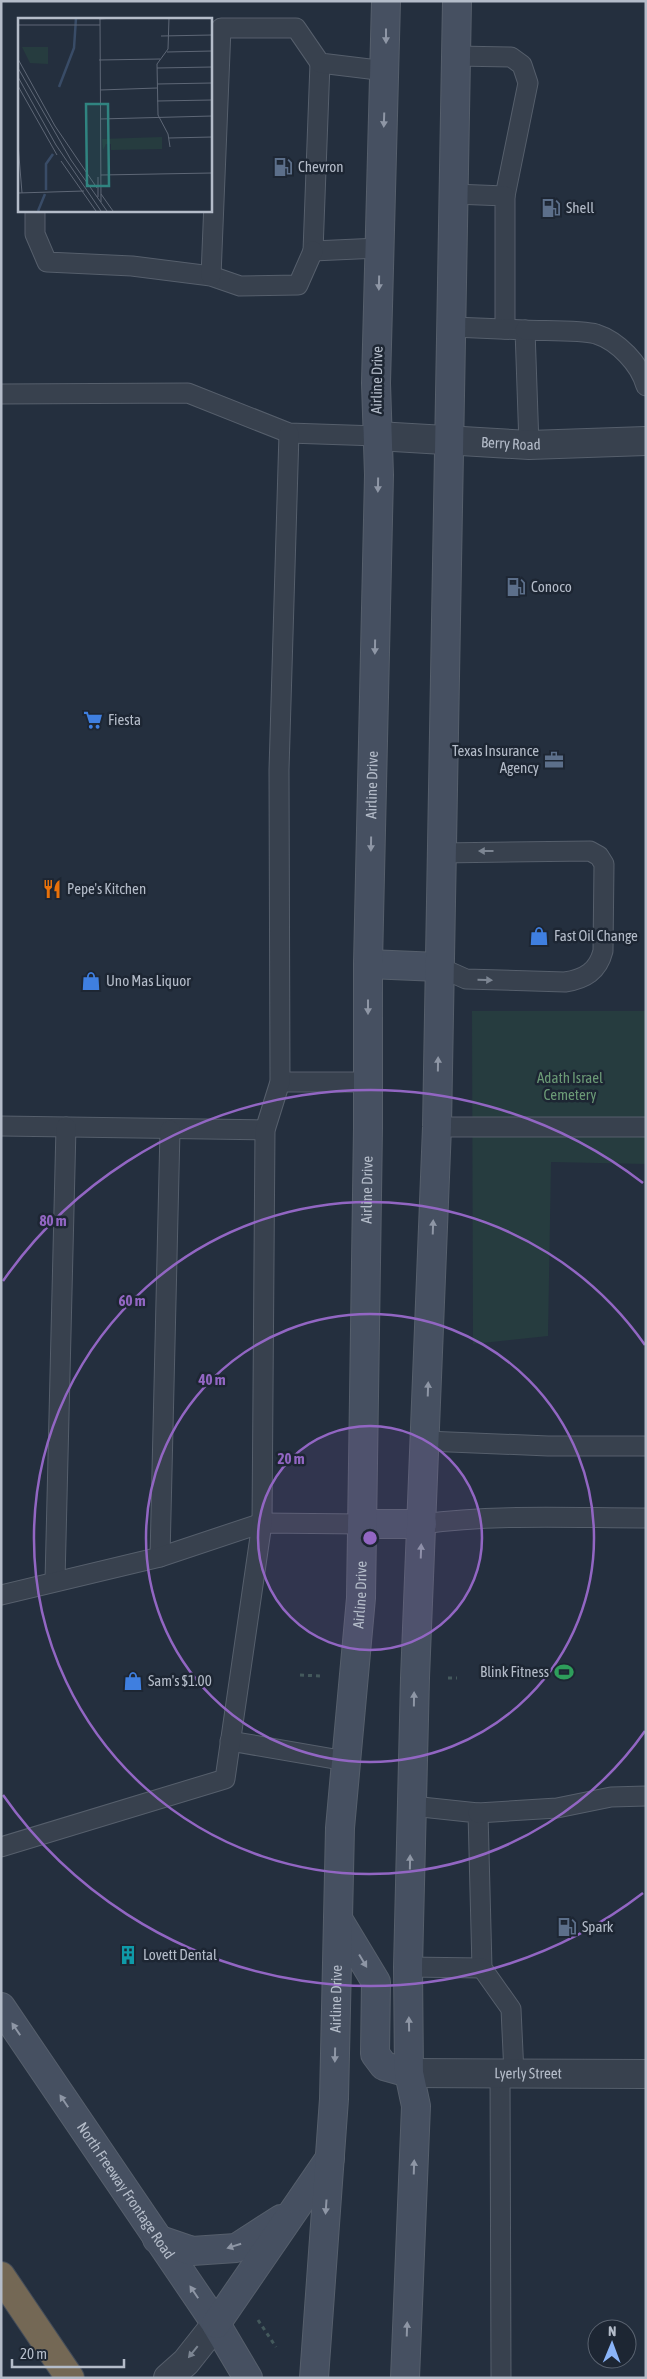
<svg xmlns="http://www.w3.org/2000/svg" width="647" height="2379" font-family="'Asap Condensed',sans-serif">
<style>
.green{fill:#263c3f}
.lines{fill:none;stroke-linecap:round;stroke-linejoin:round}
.service-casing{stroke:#565f6c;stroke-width:21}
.minor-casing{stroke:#565f6c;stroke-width:30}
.tertiary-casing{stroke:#565f6c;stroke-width:30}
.secondary-casing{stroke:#565f6c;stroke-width:30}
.motorway-casing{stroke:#434c59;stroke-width:30}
.path{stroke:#44595c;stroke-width:3;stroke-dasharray:4 4;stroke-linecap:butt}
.service{stroke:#38414e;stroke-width:19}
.minor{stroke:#38414e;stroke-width:28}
.tertiary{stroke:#38414e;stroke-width:28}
.secondary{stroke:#465061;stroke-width:28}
.motorway{stroke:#746855;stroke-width:28}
.oneway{fill:#8e96a5}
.oneway2{fill:#7c8592}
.ring{fill:none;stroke:#9266c3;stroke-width:2.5}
.labels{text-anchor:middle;stroke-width:5;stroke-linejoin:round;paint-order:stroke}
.poi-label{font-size:15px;fill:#b4bcc9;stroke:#1d2633;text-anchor:start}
.street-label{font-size:15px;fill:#b4bcc9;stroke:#1d2633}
.park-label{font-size:15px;fill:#6b9a76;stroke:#1d2633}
.inset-river{fill:none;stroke:#394c67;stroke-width:2.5}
.inset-road{fill:none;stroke:#5e6776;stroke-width:1}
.view{fill:#308480;fill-opacity:0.15;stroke:#308480;stroke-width:2.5}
.inset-edge{fill:none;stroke:#b4bcc9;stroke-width:2.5}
.centre{fill:#9266c3;stroke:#1d2633;stroke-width:2.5}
.ring-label{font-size:15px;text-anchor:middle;font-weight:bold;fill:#9266c3;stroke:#1d2633;stroke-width:5;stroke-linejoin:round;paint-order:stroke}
</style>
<rect width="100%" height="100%" fill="#242f3e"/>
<path class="green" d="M472,1011H646V1164L551,1162L548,1336L473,1344Z"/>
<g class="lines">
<g class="service-casing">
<g id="service">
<path d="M456,56L511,57L522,65L528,83L505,196"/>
<path d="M320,63L313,251L379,248"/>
<path d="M454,194L505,196V329"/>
<path d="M35,210V234L47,262L132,266L211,276L240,286L298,285L313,251"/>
<path d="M211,276L221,28H296L320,63L386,71"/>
<path d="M453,327L525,330L529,445"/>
<path d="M525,330C542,331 582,330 596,334C618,341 640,364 646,386"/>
<path d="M1,394L188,393L289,433L377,436"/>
<path d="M439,967L466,979L565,982C585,979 598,971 603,951L604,864L599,856L590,851L441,853"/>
<path d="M280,1082H368"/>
<path d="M1,1126L265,1130"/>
<path d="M437,1127H646"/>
<path d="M426,1441L548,1446H646"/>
<path d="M422,1524C496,1514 571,1518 646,1518"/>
<path d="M160,1557L170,1130"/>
<path d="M55,1581L66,1127"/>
<path d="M1,1595L160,1557L262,1523L362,1524"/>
<path d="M230,1741L346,1761"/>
<path d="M412,1806L478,1813L482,1968L511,2009L514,2074"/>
<path d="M478,1813L557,1808L611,1797L646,1796"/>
<path d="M1,1847L225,1779L262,1523L265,1130L280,1082L279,770L289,433"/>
<path d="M408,1967L482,1968"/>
<path d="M500,2073L501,2378"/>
</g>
</g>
<g class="minor-casing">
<g id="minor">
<path id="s1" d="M409,2073L646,2074"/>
</g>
</g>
<g class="tertiary-casing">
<g id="tertiary">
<path id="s2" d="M377,436L529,445L646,441"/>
<path d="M168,2378L186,2362L216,2324"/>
</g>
</g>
<g class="secondary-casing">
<g id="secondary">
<path d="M368,964L439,967"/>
<path d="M362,1524H422"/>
<path d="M338,1919L376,1982L375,2054L384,2066L409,2073"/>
<path id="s3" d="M1,2007L216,2324L248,2378"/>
<path d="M157,2239L192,2251L236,2248L281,2219"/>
<path d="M216,2324L330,2158"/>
<path id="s4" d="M314,2378L334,2099L340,1828L361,1598L368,1128V964L379,475L376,383L386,1"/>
<path d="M405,2378L416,2106L409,2073L408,1967L415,1678L437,1127L457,1"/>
</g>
</g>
<g class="motorway-casing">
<path id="motorway" d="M1,2276L70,2378"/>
</g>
<g class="path">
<path d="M300,1675L320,1676"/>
<path d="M448,1678H457"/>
<path d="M258,2320L276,2347"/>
</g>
<use href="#service" class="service"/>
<use href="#minor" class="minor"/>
<use href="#tertiary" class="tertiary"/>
<use href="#secondary" class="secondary"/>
<use href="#motorway" class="motorway"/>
</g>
<defs><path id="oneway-solid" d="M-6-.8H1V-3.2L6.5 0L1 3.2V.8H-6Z" transform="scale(1.25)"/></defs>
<g class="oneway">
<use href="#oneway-solid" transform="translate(386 36) rotate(90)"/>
<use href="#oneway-solid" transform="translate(384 120) rotate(92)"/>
<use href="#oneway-solid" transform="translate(379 283) rotate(91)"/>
<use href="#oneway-solid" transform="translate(378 485) rotate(91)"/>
<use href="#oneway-solid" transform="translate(375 647) rotate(91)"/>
<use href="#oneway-solid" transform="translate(371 844) rotate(91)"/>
<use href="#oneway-solid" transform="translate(368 1007) rotate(90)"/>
<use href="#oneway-solid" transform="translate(438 1064) rotate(-89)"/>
<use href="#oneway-solid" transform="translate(433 1227) rotate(-88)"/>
<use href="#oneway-solid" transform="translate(428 1389) rotate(-88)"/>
<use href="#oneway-solid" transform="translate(421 1551) rotate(-88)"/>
<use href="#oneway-solid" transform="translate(414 1699) rotate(-89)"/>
<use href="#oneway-solid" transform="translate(410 1862) rotate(-89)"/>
<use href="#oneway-solid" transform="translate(363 1961) rotate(59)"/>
<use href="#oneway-solid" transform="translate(409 2024) rotate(-91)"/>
<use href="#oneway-solid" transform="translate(16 2029) rotate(-124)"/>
<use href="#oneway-solid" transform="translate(335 2055) rotate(91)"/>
<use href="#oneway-solid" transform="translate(64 2101) rotate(-124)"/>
<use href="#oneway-solid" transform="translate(414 2167) rotate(-88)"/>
<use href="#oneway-solid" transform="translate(326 2207) rotate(94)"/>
<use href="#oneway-solid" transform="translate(234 2246) rotate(162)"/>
<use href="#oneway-solid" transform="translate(194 2292) rotate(-124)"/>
<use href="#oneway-solid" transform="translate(407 2329) rotate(-88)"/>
</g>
<g class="oneway2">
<use href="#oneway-solid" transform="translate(486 851) rotate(-180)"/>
<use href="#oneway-solid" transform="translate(485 980) rotate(2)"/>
<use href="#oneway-solid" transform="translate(193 2352) rotate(129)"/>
</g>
<circle cx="370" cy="1538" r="112" fill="#9266c3" fill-opacity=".12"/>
<g class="ring">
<circle cx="370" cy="1538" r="112"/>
<circle cx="370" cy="1538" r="224"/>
<path d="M645 1731A336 336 0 1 1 645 1345"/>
<path d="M643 1893A448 448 0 0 1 3 1795M3 1281A448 448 0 0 1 643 1183"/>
</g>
<defs>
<g id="fuel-bare" transform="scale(1.5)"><path d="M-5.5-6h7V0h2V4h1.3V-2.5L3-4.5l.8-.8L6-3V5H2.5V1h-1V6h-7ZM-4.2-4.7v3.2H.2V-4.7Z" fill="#5c6f8a" stroke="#1d2633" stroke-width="2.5" paint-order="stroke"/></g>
<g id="supermarket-bare" transform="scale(1.5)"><path d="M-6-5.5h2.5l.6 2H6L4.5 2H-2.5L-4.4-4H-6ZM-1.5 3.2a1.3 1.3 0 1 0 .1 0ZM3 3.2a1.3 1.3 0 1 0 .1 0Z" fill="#3f7fe0" stroke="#1d2633" stroke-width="2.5" paint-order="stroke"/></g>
<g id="office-bare" transform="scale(1.5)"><path d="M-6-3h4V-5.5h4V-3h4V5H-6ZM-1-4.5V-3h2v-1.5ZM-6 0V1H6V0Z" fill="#5c6f8a" stroke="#1d2633" stroke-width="2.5" paint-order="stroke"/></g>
<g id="restaurant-bare" transform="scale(1.5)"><path d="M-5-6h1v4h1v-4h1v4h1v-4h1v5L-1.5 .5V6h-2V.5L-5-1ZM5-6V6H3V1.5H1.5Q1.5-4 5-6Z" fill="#e8710a" stroke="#1d2633" stroke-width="2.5" paint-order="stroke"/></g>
<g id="shop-bare" transform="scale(1.5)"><path d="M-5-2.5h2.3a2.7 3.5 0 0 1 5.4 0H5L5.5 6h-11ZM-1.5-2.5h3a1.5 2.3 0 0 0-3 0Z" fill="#3f7fe0" stroke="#1d2633" stroke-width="2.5" paint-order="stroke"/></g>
<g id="stadium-bare" transform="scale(1.5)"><path d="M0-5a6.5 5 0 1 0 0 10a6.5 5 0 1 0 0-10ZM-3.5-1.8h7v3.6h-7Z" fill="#2e9e5b" stroke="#1d2633" stroke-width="2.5" paint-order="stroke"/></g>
<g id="building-bare" transform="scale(1.5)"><path d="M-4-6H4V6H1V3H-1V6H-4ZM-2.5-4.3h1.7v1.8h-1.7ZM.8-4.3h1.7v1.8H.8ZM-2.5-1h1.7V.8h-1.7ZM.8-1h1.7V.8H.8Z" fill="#0f9aa8" stroke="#1d2633" stroke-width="2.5" paint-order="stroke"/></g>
</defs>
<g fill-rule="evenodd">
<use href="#fuel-bare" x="283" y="167"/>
<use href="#fuel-bare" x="551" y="208"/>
<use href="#fuel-bare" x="516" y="587"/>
<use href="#supermarket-bare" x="93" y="720"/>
<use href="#office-bare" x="554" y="760"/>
<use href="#restaurant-bare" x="52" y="889"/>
<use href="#shop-bare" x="539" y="936"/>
<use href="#shop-bare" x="91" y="981"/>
<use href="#stadium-bare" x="564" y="1672"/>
<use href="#shop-bare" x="133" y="1681"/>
<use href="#fuel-bare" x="567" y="1927"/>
<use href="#building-bare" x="128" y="1955"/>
</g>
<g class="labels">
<g class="poi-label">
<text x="298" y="172">Chevron</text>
<text x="566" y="213">Shell</text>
<text x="531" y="592">Conoco</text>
<text x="108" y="725">Fiesta</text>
<text x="539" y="756" text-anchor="end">Texas Insurance<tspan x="539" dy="17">Agency</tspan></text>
<text x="67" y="894">Pepe's Kitchen</text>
<text x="554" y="941">Fast Oil Change</text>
<text x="106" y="986">Uno Mas Liquor</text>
<text x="549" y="1677" text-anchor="end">Blink Fitness</text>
<text x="148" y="1686">Sam's $1.00</text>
<text x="582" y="1932">Spark</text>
<text x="143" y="1960">Lovett Dental</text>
</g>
<g class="street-label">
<text transform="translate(377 380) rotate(-89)" y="5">Airline Drive</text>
<text dy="5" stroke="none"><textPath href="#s2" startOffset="134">Berry Road</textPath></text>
<text dy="5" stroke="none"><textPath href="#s4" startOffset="1595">Airline Drive</textPath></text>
<text dy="5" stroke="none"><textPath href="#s4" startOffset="1190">Airline Drive</textPath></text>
<text dy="5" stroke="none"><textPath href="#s4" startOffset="785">Airline Drive</textPath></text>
<text dy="5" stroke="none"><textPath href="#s4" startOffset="380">Airline Drive</textPath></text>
<text dy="5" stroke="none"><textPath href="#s1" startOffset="119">Lyerly Street</textPath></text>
<text dy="5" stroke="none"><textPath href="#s3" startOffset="222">North Freeway Frontage Road</textPath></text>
</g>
<g class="park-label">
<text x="570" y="1083">Adath Israel<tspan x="570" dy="17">Cemetery</tspan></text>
</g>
</g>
<g transform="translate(18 18)">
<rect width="194" height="194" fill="#242f3e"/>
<path d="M4,29H30V46L12,45ZM144,119V131L93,132V126H88L85,132L84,121Z" fill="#263c3f"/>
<path class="inset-river" d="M41,69L56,30L58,0M28,172V146L35,136M20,193L27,176"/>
<path class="inset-road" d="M82,0L83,184M151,0L150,31L139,46L140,97L150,116L152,129M81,1L96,0M0,7H82M143,18L194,17M149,34L194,33M0,41L37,108L79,170M81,42L142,41M0,50L53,142L89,193M139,50L194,49M0,59L38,127L83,193M139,66L194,65M0,68L39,137M82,72L139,70M139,83L194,82M82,101L194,98M151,120L194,119M0,126L4,175M43,143L78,193M83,157L194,155M0,175L66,173M83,176L95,193M80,179V159"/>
<path class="view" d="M68,86H90L91,168H69Z"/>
<rect width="194" height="194" class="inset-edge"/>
</g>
<circle cx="370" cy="1538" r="8" class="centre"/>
<g class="ring-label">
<text x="53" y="1226">80 m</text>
<text x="132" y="1306">60 m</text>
<text x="212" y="1385">40 m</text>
<text x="291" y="1464">20 m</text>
</g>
<rect width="647" height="2379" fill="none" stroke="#b4bcc9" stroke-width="5"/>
<g transform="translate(612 2344) rotate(1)"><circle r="24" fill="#1d2633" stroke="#59626f"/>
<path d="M0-4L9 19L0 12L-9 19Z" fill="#8ab4f8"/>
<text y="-8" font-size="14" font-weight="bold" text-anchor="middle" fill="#b4bcc9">N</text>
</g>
<path d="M12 2359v8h112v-8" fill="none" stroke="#b4bcc9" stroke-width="2.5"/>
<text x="20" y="2359" font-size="15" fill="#b4bcc9" stroke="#1d2633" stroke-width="4" paint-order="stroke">20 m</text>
</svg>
